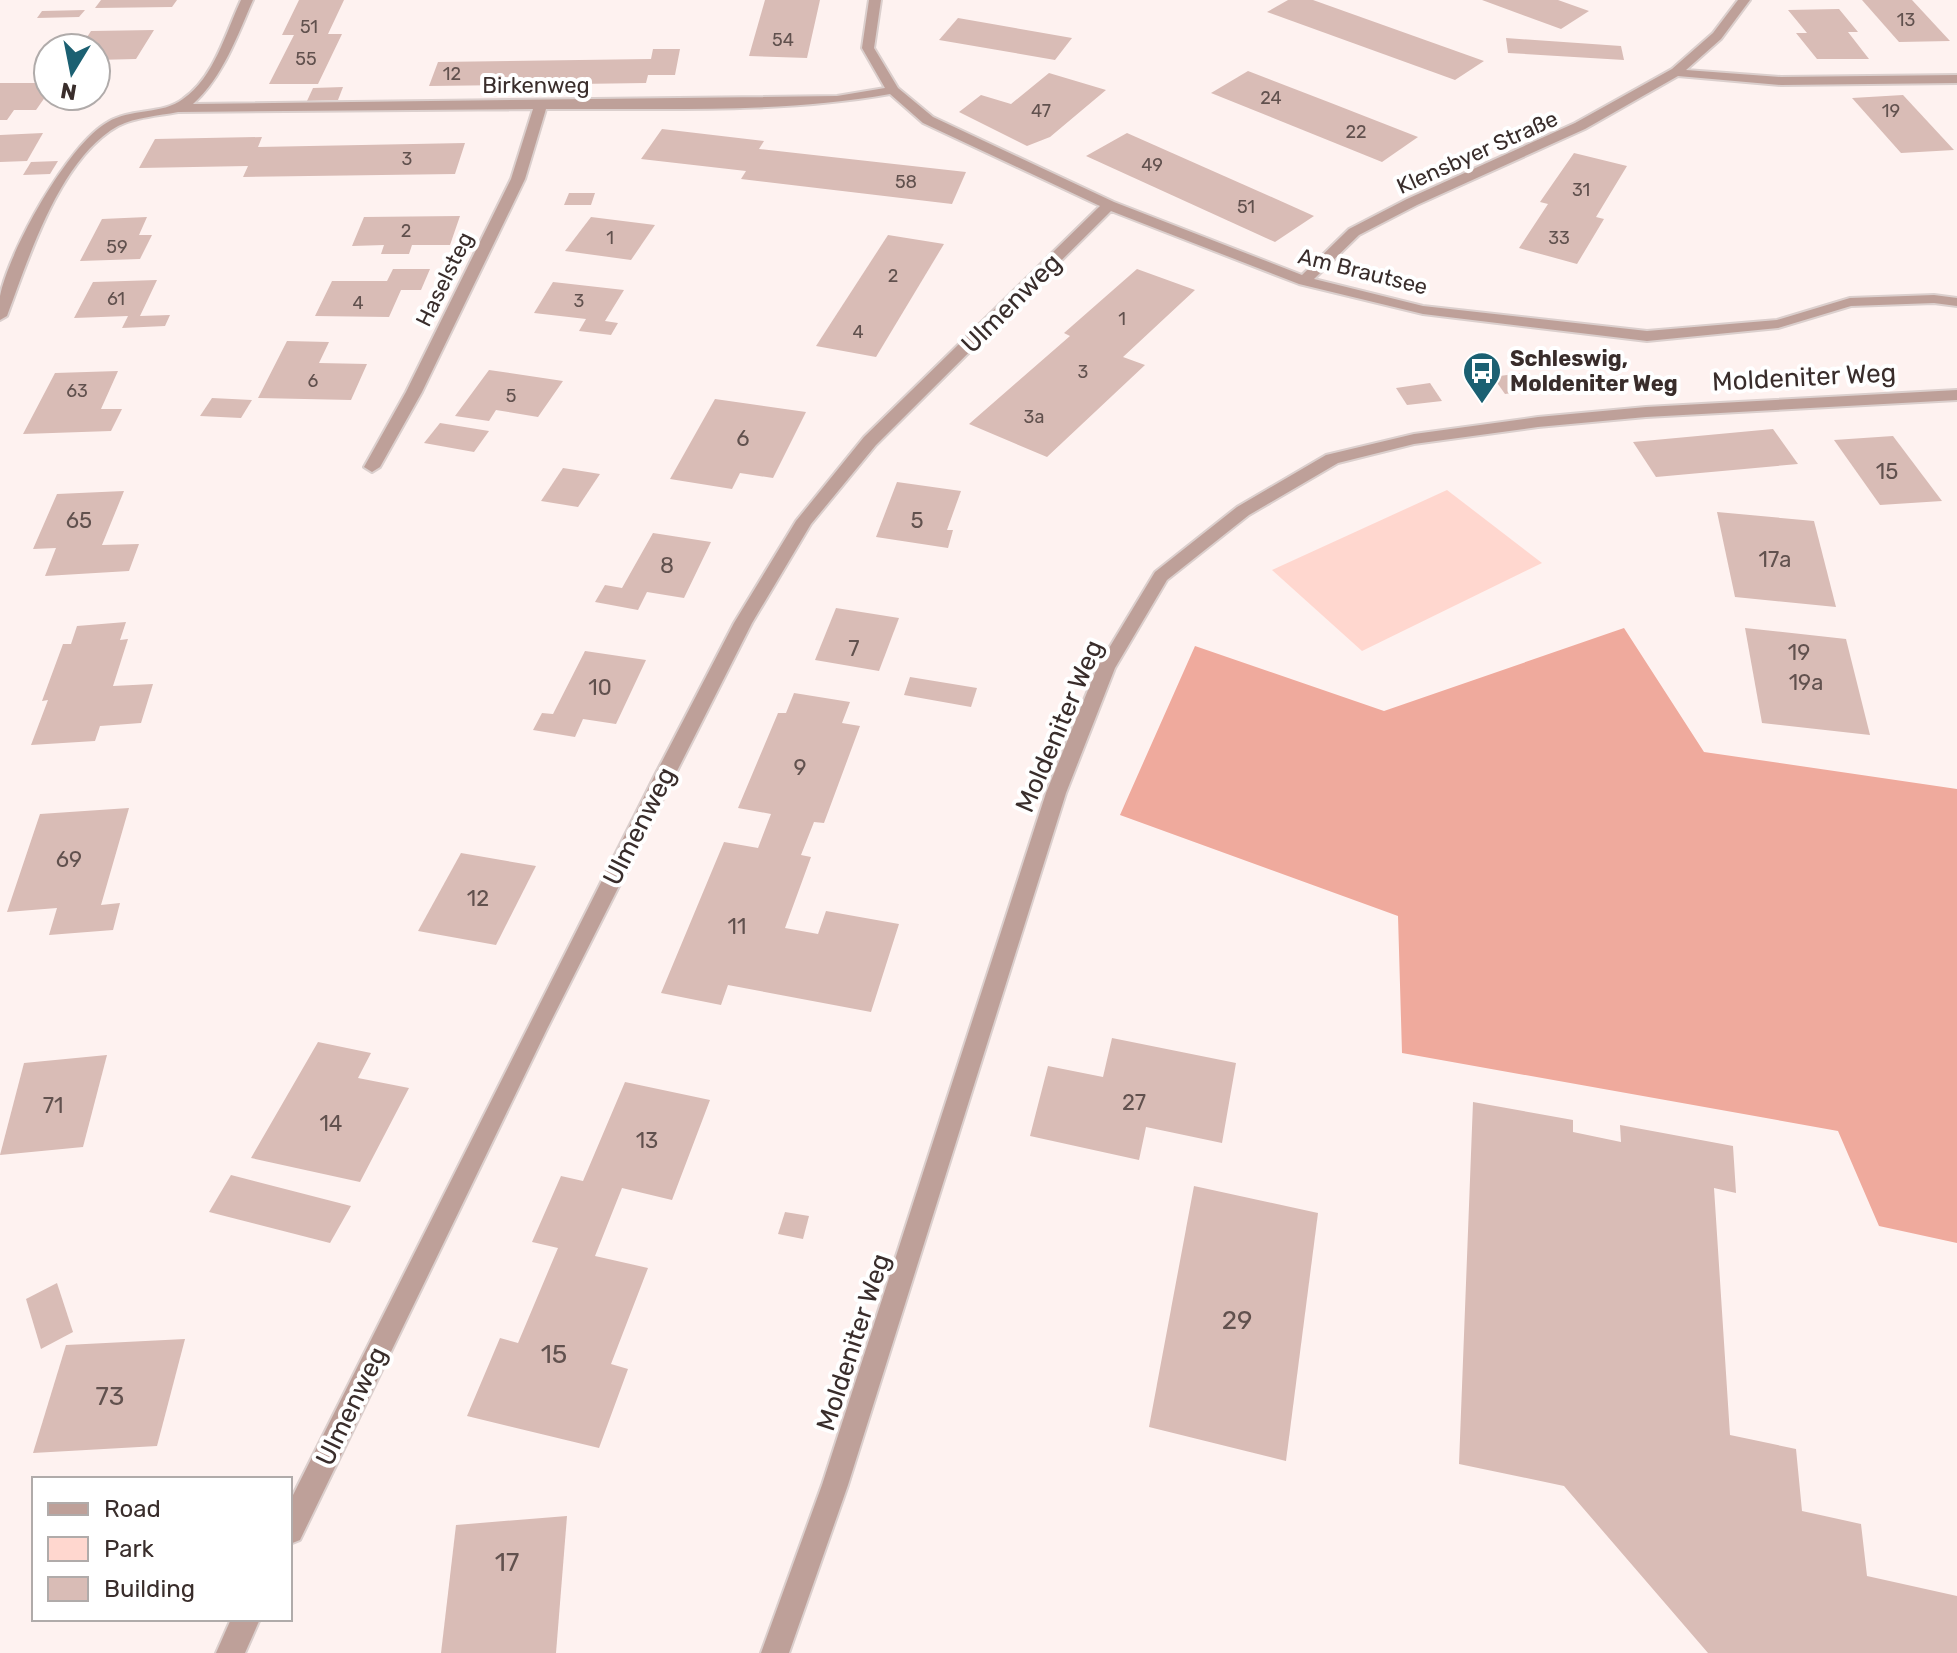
<svg xmlns="http://www.w3.org/2000/svg" width="1957" height="1653" font-family="Rubik,sans-serif">
<style>
.green{fill:#ffd7cf}
.forest{fill:#efaa9d}
.building{fill:#d9bcb6}
.lines{fill:none;stroke-linecap:round;stroke-linejoin:round}
.street-casing{stroke:#dbcfcd;stroke-width:4}
.street{fill:#bea099;fill-rule:evenodd}
.labels{text-anchor:middle;stroke-width:8;stroke-linejoin:round;paint-order:stroke}
.far-number-label{font-size:18px;fill:#61514e}
.far-street-label{font-size:22px;fill:#392d2b;stroke:#fff}
.far-poi-label{font-size:22px;font-weight:bold;fill:#392d2b;stroke:#fff;text-anchor:start}
.number-label{font-size:22px;fill:#61514e}
.street-label{font-size:26px;fill:#392d2b;stroke:#fff}
.near-number-label{font-size:26px;fill:#61514e}
</style>
<rect width="100%" height="100%" fill="#fef2f0"/>
<path class="green" d="M1447,490L1542,563L1362,651L1272,570Z"/>
<path class="forest" d="M1624,628L1704,752L1957,789V1243L1879,1226L1838,1131L1402,1053L1398,916L1120,815L1195,646L1384,711Z"/>
<g class="building">
<path d="M101,0H177L172,7L95,8Z"/>
<path d="M299,0H344L328,34H342L318,84H269L294,35H282Z"/>
<path d="M765,0H820L807,58L749,56Z"/>
<path d="M1288,0H1313L1484,61L1455,80L1267,12Z"/>
<path d="M1482,0H1558L1589,11L1561,29Z"/>
<path d="M1862,0H1912L1950,41L1899,42Z"/>
<path d="M1839,9L1858,32H1848L1869,59H1817L1796,33H1807L1788,10Z"/>
<path d="M85,10L79,17L37,18L42,11Z"/>
<path d="M958,18L1072,38L1055,60L939,40Z"/>
<path d="M154,30L136,59L96,60V48H80L91,31Z"/>
<path d="M1506,38L1621,46L1624,60L1508,53Z"/>
<path d="M653,49H680L675,75H648L646,83L429,86L438,62L651,59Z"/>
<path d="M1248,71L1331,103L1418,137L1382,162L1211,93Z"/>
<path d="M1049,73L1106,90L1050,137L1027,146L959,112L981,95L1011,104Z"/>
<path d="M0,83H48V93L36,110H14L7,120H0Z"/>
<path d="M343,87L338,100L307,101L313,88Z"/>
<path d="M1903,95L1954,150L1901,153L1852,98Z"/>
<path d="M662,129L764,141L759,149L966,172L952,204L741,179L746,171L641,159Z"/>
<path d="M43,133L27,161L0,162V135Z"/>
<path d="M1127,133L1267,195L1314,216L1275,242L1086,156Z"/>
<path d="M262,137L258,147L465,143L455,174L243,177L248,166L139,168L155,139Z"/>
<path d="M1574,153L1627,166L1596,217L1604,219L1577,264L1519,248L1548,204L1540,202Z"/>
<path d="M58,161L50,174L23,175L31,162Z"/>
<path d="M569,193H595L591,205H564Z"/>
<path d="M460,216L450,245H412L409,254H381L384,245L352,246L364,217Z"/>
<path d="M147,217L139,235H152L140,259L80,261L102,219Z"/>
<path d="M591,217L655,225L631,260L565,251Z"/>
<path d="M888,235L944,244L876,357L816,346Z"/>
<path d="M393,269H430L421,290H401L389,317L315,316L332,281H387Z"/>
<path d="M1137,269L1195,290L1123,357L1145,365L1047,457L969,424L1070,336L1064,333Z"/>
<path d="M157,280L140,316L170,315L165,326L122,328L128,316L74,318L93,282Z"/>
<path d="M553,282L624,290L605,321L618,323L611,335L579,331L586,319L534,313Z"/>
<path d="M287,341L329,342L319,363L367,364L351,400L258,398Z"/>
<path d="M489,370L563,381L538,417L496,410L489,421L455,416Z"/>
<path d="M118,371L101,409H122L111,431L23,434L55,373Z"/>
<path d="M1527,372L1540,389L1505,394L1493,377Z"/>
<path d="M1430,383L1442,401L1407,405L1396,388Z"/>
<path d="M212,398L252,400L241,418L200,416Z"/>
<path d="M715,399L806,412L773,478L740,473L732,489L670,479Z"/>
<path d="M440,423L489,431L474,452L424,443Z"/>
<path d="M1773,429L1798,464L1656,477L1633,442Z"/>
<path d="M1893,436L1942,501L1880,505L1834,440Z"/>
<path d="M563,468L600,474L578,507L541,501Z"/>
<path d="M897,482L961,491L947,530H953L948,548L876,537Z"/>
<path d="M124,491L102,545L139,544L129,571L45,576L56,548L33,549L57,494Z"/>
<path d="M1717,512L1814,521L1836,607L1735,597Z"/>
<path d="M653,533L711,542L684,598L647,592L638,610L595,602L605,585L622,588Z"/>
<path d="M836,608L899,618L879,671L815,660Z"/>
<path d="M126,622L120,640L128,639L113,686L153,684L141,723L100,726L95,741L31,745L48,700L42,701L63,644H71L77,626Z"/>
<path d="M1745,628L1846,639L1870,735L1762,723Z"/>
<path d="M585,651L646,660L616,724L583,719L575,737L533,730L542,713L553,714Z"/>
<path d="M910,677L977,688L971,707L904,695Z"/>
<path d="M794,693L850,702L842,723L860,726L824,823L814,822L801,855L811,857L785,928L818,934L826,911L899,924L871,1012L728,985L721,1005L661,993L724,842L758,848L771,814L738,808L778,713H786Z"/>
<path d="M129,808L101,905L120,903L113,930L49,935L57,908L7,912L40,814Z"/>
<path d="M461,853L536,866L496,945L418,931Z"/>
<path d="M1112,1038L1236,1063L1222,1143L1146,1127L1139,1160L1030,1136L1048,1066L1103,1077Z"/>
<path d="M318,1042L371,1053L358,1078L409,1088L360,1182L251,1158Z"/>
<path d="M107,1055L83,1147L0,1155L24,1063Z"/>
<path d="M625,1082L710,1100L672,1200L622,1188L595,1256L648,1268L611,1364L628,1369L599,1448L467,1416L500,1338L518,1343L558,1248L532,1242L561,1176L583,1181Z"/>
<path d="M1473,1102L1573,1120V1132L1621,1142L1620,1125L1733,1146L1736,1193L1714,1188L1730,1435L1796,1449L1802,1511L1861,1524L1867,1576L1957,1596V1653H1708L1564,1486L1459,1464Z"/>
<path d="M231,1175L351,1206L330,1243L209,1212Z"/>
<path d="M1194,1186L1318,1213L1286,1461L1149,1427Z"/>
<path d="M785,1212L809,1216L803,1239L778,1234Z"/>
<path d="M57,1283L73,1332L41,1349L26,1299Z"/>
<path d="M185,1339L157,1446L33,1453L66,1345Z"/>
<path d="M567,1516L556,1653H441L456,1525Z"/>
</g>
<g class="lines">
<g class="street-casing">
<g id="street">
<path d="M241,0H253C237,36 223,77 193,104L837,96L885,88L862,48L869,0H881L874,48L898,88L933,117L1114,202L1302,275L1349,229L1407,199L1575,123L1672,69L1713,33L1738,0H1750L1721,39L1686,70L1781,77L1957,75V83L1781,85L1678,76L1585,129L1417,205L1359,235L1314,279L1423,306L1647,331L1777,320L1850,298L1934,295L1957,298V306L1934,303L1851,306L1778,328L1647,341L1423,314L1299,284L1111,211L876,445L811,524L752,623L675,775L547,1029L300,1540L290,1544V1501L655,775L734,623L796,521L864,437L1100,206L923,123L890,94C777,114 660,108 546,109L525,179L422,392L380,467L372,472L364,467L406,392L511,179L533,109L178,112C158,116 136,117 118,126C60,158 29,257 7,316L0,320C0,313 0,304 0,296C9,251 68,144 108,122C131,108 162,115 183,99C214,78 226,32 241,0Z"/>
<path d="M1957,390V400L1646,417L1538,427L1414,444L1338,463L1249,515L1167,580L1115,668L1066,793L848,1485L789,1653H761L822,1485L1046,793L1097,668L1155,572L1237,507L1326,455L1414,434L1538,417L1646,407Z"/>
<path d="M231,1619H260L245,1653H216Z"/>
</g>
</g>
<use href="#street" class="street"/>
</g>
<defs>
<g id="bus-pin" transform="scale(2)"><path d="M0 17L-7.5 6A9.5 9.5 0 1 1 7.5 6Z" fill="#1b6072" stroke="#fff"/><path d="M-5-6H5V4H4V6H2V4H-2V6H-4V4H-5ZM-3.5-4V0h7V-4ZM-3.5 1.2v1.5H-2V1.2ZM2 1.2v1.5H3.5V1.2Z" fill="#fff"/></g>
</defs>
<g fill-rule="evenodd">
<use href="#bus-pin" x="1482" y="371"/>
</g>
<g class="labels">
<g class="far-number-label">
<text x="1906" y="26">13</text>
<text x="309" y="33">51</text>
<text x="783" y="46">54</text>
<text x="306" y="65">55</text>
<text x="452" y="80">12</text>
<text x="1271" y="104">24</text>
<text x="1041" y="117">47</text>
<text x="1891" y="117">19</text>
<text x="1356" y="138">22</text>
<text x="407" y="165">3</text>
<text x="1152" y="171">49</text>
<text x="906" y="188">58</text>
<text x="1581" y="196">31</text>
<text x="1246" y="213">51</text>
<text x="406" y="237">2</text>
<text x="610" y="244">1</text>
<text x="1559" y="244">33</text>
<text x="117" y="253">59</text>
<text x="893" y="282">2</text>
<text x="116" y="305">61</text>
<text x="579" y="307">3</text>
<text x="358" y="309">4</text>
<text x="1122" y="325">1</text>
<text x="858" y="338">4</text>
<text x="1083" y="378">3</text>
<text x="313" y="387">6</text>
<text x="77" y="397">63</text>
<text x="511" y="402">5</text>
<text x="1034" y="423">3a</text>
</g>
<g class="far-street-label">
<text x="536" y="93">Birkenweg</text>
<text transform="translate(1477 152) rotate(-24)" y="8">Klensbyer Straße</text>
<text transform="translate(1363 271) rotate(14)" y="8">Am Brautsee</text>
<text transform="translate(444 279) rotate(-64)" y="8">Haselsteg</text>
</g>
<g class="far-poi-label">
<text x="1510" y="366">Schleswig,<tspan x="1510" dy="25">Moldeniter Weg</tspan></text>
</g>
<g class="number-label">
<text x="743" y="446">6</text>
<text x="1887" y="479">15</text>
<text x="79" y="528">65</text>
<text x="917" y="528">5</text>
<text x="1775" y="567">17a</text>
<text x="667" y="573">8</text>
<text x="854" y="656">7</text>
<text x="1799" y="660">19</text>
<text x="1806" y="690">19a</text>
<text x="600" y="695">10</text>
<text x="800" y="775">9</text>
<text x="69" y="867">69</text>
<text x="478" y="906">12</text>
<text x="737" y="934">11</text>
<text x="1134" y="1110">27</text>
<text x="53" y="1113">71</text>
<text x="331" y="1131">14</text>
<text x="647" y="1148">13</text>
</g>
<g class="street-label">
<text transform="translate(1011 303) rotate(-45)" y="9">Ulmenweg</text>
<text transform="translate(1804 377) rotate(-3)" y="9">Moldeniter Weg</text>
<text transform="translate(1059 726) rotate(-67)" y="9">Moldeniter Weg</text>
<text transform="translate(639 826) rotate(-63)" y="9">Ulmenweg</text>
<text transform="translate(853 1342) rotate(-72)" y="9">Moldeniter Weg</text>
<text transform="translate(351 1406) rotate(-64)" y="9">Ulmenweg</text>
</g>
<g class="near-number-label">
<text x="1237" y="1329">29</text>
<text x="554" y="1363">15</text>
<text x="110" y="1405">73</text>
<text x="507" y="1571">17</text>
</g>
</g>
<rect x="32" y="1477" width="260" height="144" fill="#ffffff" stroke="#b0abaa" stroke-width="2"/>
<rect x="48" y="1503" width="40" height="12" fill="#bea099" stroke="#b0abaa" stroke-width="2"/>
<text x="104" y="1517" font-size="24" fill="#392d2b">Road</text>
<rect x="48" y="1537" width="40" height="24" fill="#ffd7cf" stroke="#b0abaa" stroke-width="2"/>
<text x="104" y="1557" font-size="24" fill="#392d2b">Park</text>
<rect x="48" y="1577" width="40" height="24" fill="#d9bcb6" stroke="#b0abaa" stroke-width="2"/>
<text x="104" y="1597" font-size="24" fill="#392d2b">Building</text>
<g transform="translate(72 72) rotate(190)"><circle r="38" fill="#ffffff" stroke="#b0abaa" stroke-width="2"/>
<path d="M0-6L14 30L0 20L-14 30Z" fill="#1b6072"/>
<text y="-12" font-size="22" font-weight="bold" text-anchor="middle" fill="#392d2b">N</text>
</g>
</svg>
